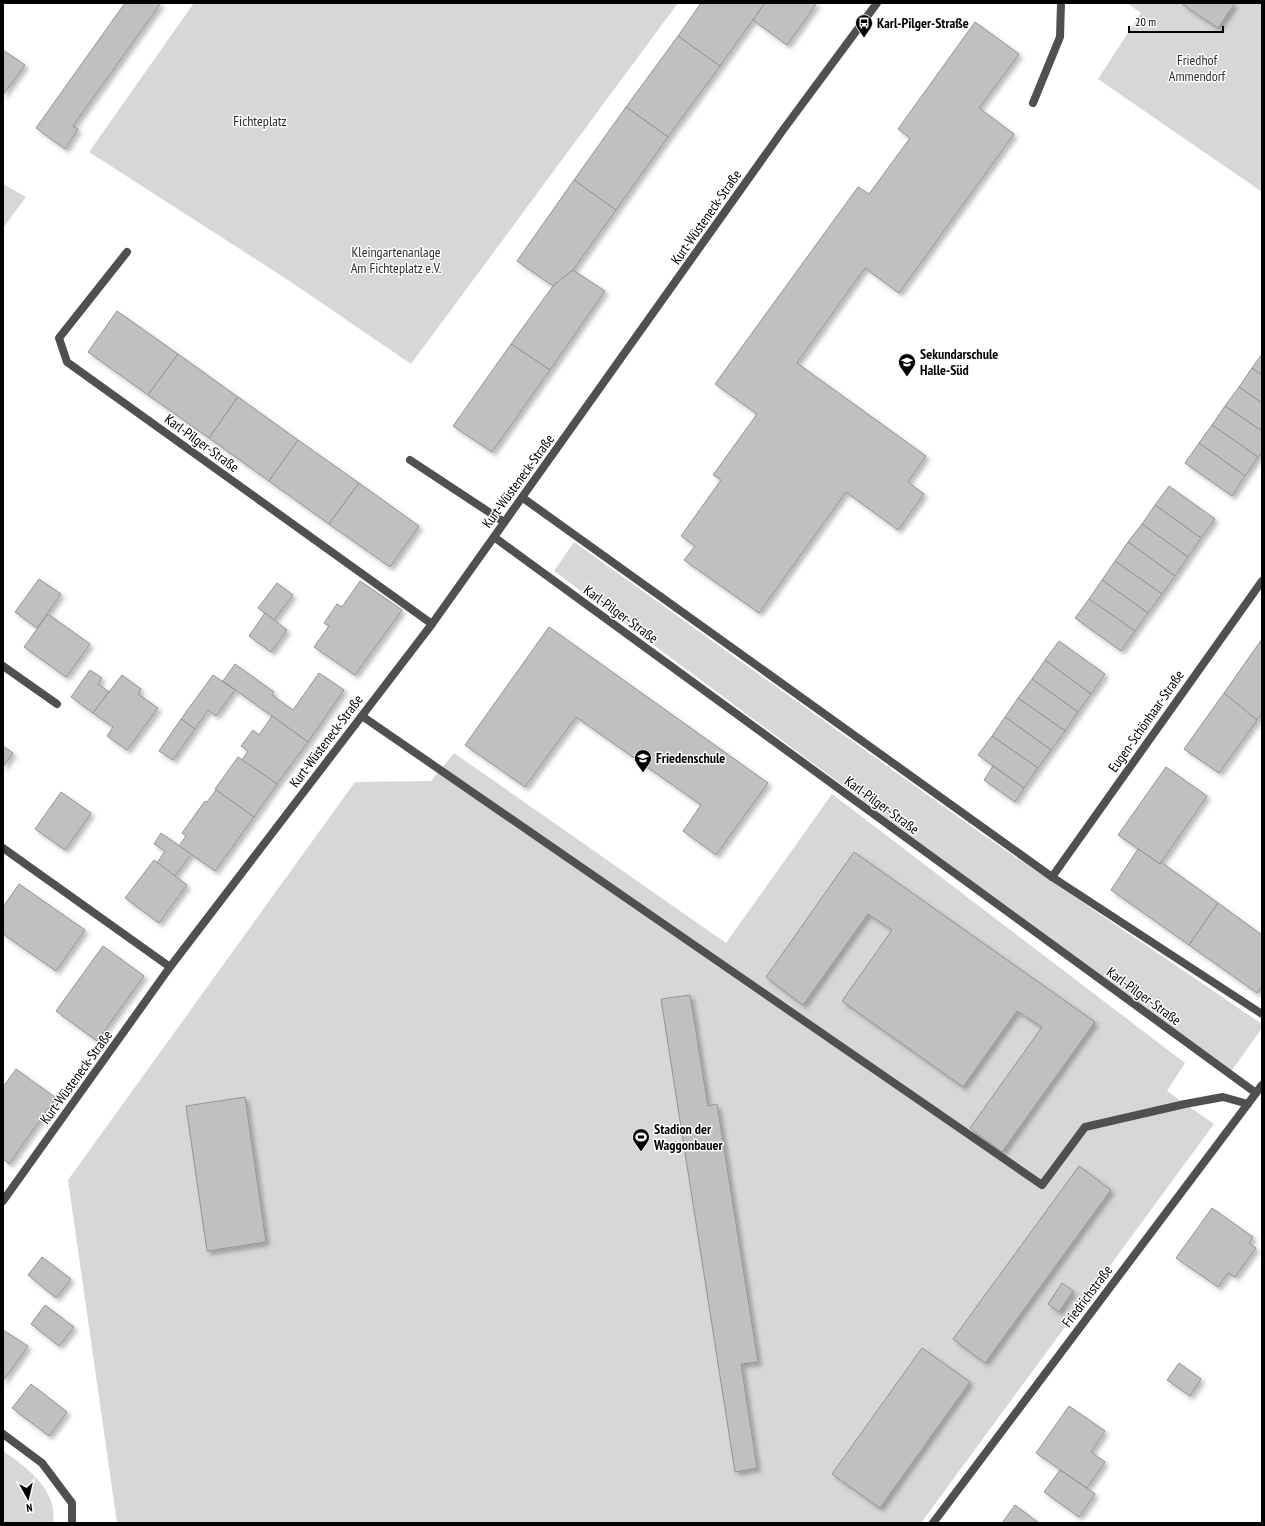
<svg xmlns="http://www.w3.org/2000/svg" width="1265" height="1526" font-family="'PT Sans Narrow',sans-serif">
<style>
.green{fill:#d7d7d7}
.building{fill:#c0c0c0;stroke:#949494;filter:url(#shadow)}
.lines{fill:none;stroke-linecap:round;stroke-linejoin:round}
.service{stroke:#505050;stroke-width:8}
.minor{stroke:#505050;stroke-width:8}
.labels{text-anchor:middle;stroke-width:3;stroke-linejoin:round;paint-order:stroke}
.poi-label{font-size:14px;font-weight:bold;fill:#000;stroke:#fff;text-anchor:start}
.park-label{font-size:14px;fill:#2e2e2e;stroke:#fff}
.street-label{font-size:14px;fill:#000;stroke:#fff}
</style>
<defs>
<filter id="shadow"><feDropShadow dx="3.5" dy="3.5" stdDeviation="2" flood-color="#0004"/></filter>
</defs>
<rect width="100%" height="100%" fill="#fff"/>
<g class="green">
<path d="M194,3H678L411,364L288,280L89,152Z"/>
<path d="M1127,3H1262V192L1098,79L1141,13Z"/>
<path d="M3,184L26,197L3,228Z"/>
<path d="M574,542L989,839L1262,1024V1028L1230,1073L554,571Z"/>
<path d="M454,753L726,943L832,794L1185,1063L1167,1091L1214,1124L921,1523H117L68,1180L355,782L431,781Z"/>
<path d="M3,1451C22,1464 43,1479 51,1501C54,1508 53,1516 54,1523H3Z"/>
</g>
<g class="building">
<path d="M125,3H161L73,126L78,129L65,149L36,128Z"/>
<path d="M701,3H765L720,66L678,36Z"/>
<path d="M765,3H817L787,45L753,20Z"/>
<path d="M1183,3H1235L1218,28L1182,4Z"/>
<path d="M975,22L1019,54L979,108L1014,134L899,293L865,268L797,363L926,456L908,482L924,494L898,530L846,492L759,613L684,560L695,546L681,536L721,480L713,475L757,414L715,384L858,187L869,194L910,138L898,129Z"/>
<path d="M678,36L720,66L668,137L626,107Z"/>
<path d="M3,50L25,65L3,95Z"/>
<path d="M626,107L668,137L616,210L574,180Z"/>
<path d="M574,180L616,210L573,270L553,286L517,261Z"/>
<path d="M573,270L605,291L550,370L511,344L553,286Z"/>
<path d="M117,311L178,354L148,395L88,352Z"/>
<path d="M511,344L550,370L492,452L453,426Z"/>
<path d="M178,354L238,397L209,438L148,395Z"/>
<path d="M1262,354V375L1252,368Z"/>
<path d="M1252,368L1262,375V403L1239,387Z"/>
<path d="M1239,387L1262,403V431L1225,406Z"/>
<path d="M238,397L298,440L269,481L209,438Z"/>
<path d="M1225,406L1262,431V452L1258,457L1212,425Z"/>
<path d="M1212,425L1258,457L1245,476L1199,443Z"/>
<path d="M298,440L359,483L329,524L269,481Z"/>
<path d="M1199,443L1245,476L1232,496L1185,463Z"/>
<path d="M359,483L419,526L390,567L329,524Z"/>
<path d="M1169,486L1215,519L1201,538L1155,505Z"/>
<path d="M1155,505L1201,538L1188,557L1142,524Z"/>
<path d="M1142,524L1188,557L1175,576L1128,542Z"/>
<path d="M1128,542L1175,576L1162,594L1115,561Z"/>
<path d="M1115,561L1162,594L1148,613L1102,580Z"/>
<path d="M39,579L61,594L37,628L15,612Z"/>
<path d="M1102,580L1148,613L1135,631L1089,599Z"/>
<path d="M360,581L402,610L355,675L314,647L329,626L324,623L337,604L342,607Z"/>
<path d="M277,583L293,595L274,620L258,608Z"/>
<path d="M1089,599L1135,631L1121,651L1075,618Z"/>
<path d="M265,613L287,630L271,652L249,636Z"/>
<path d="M48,614L90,644L66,677L24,647Z"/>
<path d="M549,627L768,783L716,855L683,831L701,805L576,717L525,787L465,745Z"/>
<path d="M1262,639V713L1257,720L1224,693Z"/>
<path d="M1059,641L1105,674L1091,694L1045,660Z"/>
<path d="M1045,660L1091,694L1078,712L1032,679Z"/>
<path d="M235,664L274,692L272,695L293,710L319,673L344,690L308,742L223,681Z"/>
<path d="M90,670L102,678L98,684L109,692L93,713L71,697Z"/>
<path d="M122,675L141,689L138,694L158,708L127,750L107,736L113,727L93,713Z"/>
<path d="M213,675L235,690L216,716L208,710L195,729L181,719Z"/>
<path d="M1032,679L1078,712L1065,731L1018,698Z"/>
<path d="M1224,693L1257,720L1219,773L1184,749Z"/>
<path d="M1018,698L1065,731L1051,750L1005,717Z"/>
<path d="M272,716L308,742L277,784L242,760L248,751L241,746L253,730L259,735Z"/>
<path d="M1005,717L1051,750L1038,768L992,736Z"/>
<path d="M181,719L195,729L173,760L159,751Z"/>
<path d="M992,736L1038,768L1024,788L978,755Z"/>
<path d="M3,746L13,753L3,767Z"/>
<path d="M238,757L277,784L254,817L215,789Z"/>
<path d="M993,766L1024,788L1015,802L984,780Z"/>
<path d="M1166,767L1207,796L1160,864L1118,835Z"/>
<path d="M216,790L254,817L215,871L179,846L186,836L182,833L205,801L207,802Z"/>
<path d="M61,792L91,813L65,850L35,829Z"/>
<path d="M161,833L191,854L175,876L157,863L165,851L154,844Z"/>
<path d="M1138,849L1160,864L1161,862L1218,903L1189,945L1111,890Z"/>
<path d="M854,852L1095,1022L1002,1152L970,1128L1042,1027L1017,1011L963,1087L842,1001L892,930L868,914L803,1005L766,977Z"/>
<path d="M154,860L187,885L159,923L125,898Z"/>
<path d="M19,884L85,930L56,971L3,934V907Z"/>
<path d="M1218,903L1262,935V986L1257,993L1189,945Z"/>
<path d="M103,946L144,976L97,1041L56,1011Z"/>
<path d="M690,995L708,1106L717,1104L758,1362L741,1364L757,1468L735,1472L661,999Z"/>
<path d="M16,1069L56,1098L9,1164L3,1159V1087Z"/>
<path d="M245,1097L266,1242L207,1251L186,1106Z"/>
<path d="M1079,1166L1111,1190L985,1363L953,1339Z"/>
<path d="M1212,1208L1253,1237L1249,1243L1256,1248L1235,1277L1228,1273L1218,1287L1176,1258Z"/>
<path d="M42,1257L71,1279L56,1298L28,1275Z"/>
<path d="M1062,1283L1073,1291L1059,1312L1048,1304Z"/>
<path d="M45,1305L74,1327L59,1346L31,1324Z"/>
<path d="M3,1330L28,1346L3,1381Z"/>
<path d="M922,1348L970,1382L880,1508L832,1474Z"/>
<path d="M1179,1363L1201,1379L1190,1396L1167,1380Z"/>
<path d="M31,1384L67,1412L49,1436L12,1408Z"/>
<path d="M1069,1406L1105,1431L1091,1452L1105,1462L1087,1488L1036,1453Z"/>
<path d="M1060,1470L1095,1494L1079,1517L1044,1492Z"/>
<path d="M1015,1505L1039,1523H1002Z"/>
</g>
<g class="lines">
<g class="service">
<path d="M1033,103L1060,37L1061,3"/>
<path d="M127,252L59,338L67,362L432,624"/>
<path d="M362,716L1042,1185L1085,1127L1185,1104L1223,1097L1248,1104"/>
<path d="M3,1434L42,1463L72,1503V1523"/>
<path d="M933,1523L1226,1133"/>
</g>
<g class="minor">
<path d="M410,460L504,522"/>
<path d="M523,498L1052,877L1262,1014"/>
<path d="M494,537L1256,1093"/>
<path d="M3,666L57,704"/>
<path d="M3,848L170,967"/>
<path d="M1052,877L1262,581"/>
<path d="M1226,1133L1262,1085"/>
<path d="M3,1201L170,967L432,624L783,130L877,3"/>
</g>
</g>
<defs>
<g id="bus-pin" transform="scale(0.9)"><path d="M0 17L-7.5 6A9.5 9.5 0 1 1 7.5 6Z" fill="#000" stroke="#fff"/><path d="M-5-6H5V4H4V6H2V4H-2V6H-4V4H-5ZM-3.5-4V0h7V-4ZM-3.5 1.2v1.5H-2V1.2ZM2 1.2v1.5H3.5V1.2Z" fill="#fff"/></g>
<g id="school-pin" transform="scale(0.9)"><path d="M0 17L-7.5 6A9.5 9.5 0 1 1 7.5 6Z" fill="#000" stroke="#fff"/><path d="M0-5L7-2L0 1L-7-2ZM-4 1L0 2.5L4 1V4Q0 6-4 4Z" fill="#fff"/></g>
<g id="stadium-pin" transform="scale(0.9)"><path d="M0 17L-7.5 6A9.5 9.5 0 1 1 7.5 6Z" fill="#000" stroke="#fff"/><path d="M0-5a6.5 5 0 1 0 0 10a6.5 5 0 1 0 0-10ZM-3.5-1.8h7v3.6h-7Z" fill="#fff"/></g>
</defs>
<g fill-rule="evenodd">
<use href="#bus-pin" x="864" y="23"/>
<use href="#school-pin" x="907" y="362"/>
<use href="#school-pin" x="643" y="758"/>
<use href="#stadium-pin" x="641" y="1137"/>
</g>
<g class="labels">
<g class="poi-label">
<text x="877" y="28">Karl-Pilger-Straße</text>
<text x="920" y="359">Sekundarschule<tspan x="920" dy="16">Halle-Süd</tspan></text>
<text x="656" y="763">Friedenschule</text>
<text x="654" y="1134">Stadion der<tspan x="654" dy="16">Waggonbauer</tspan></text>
</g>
<g class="park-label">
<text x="1197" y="65">Friedhof<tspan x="1197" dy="16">Ammendorf</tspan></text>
<text x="260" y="126">Fichteplatz</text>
<text x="396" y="257">Kleingartenanlage<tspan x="396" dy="16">Am Fichteplatz e.V.</tspan></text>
</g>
<g class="street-label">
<text transform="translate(706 217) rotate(-55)" y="5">Kurt-Wüsteneck-Straße</text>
<text transform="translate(202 443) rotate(36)" y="5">Karl-Pilger-Straße</text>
<text transform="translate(518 481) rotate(-54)" y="5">Kurt-Wüsteneck-Straße</text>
<text transform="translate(621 614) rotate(36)" y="5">Karl-Pilger-Straße</text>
<text transform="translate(1146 721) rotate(-55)" y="5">Eugen-Schönhaar-Straße</text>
<text transform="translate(326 741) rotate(-53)" y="5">Kurt-Wüsteneck-Straße</text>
<text transform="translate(882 805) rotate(36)" y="5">Karl-Pilger-Straße</text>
<text transform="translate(1144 996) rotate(36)" y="5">Karl-Pilger-Straße</text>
<text transform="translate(76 1077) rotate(-54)" y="5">Kurt-Wüsteneck-Straße</text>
<text transform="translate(1087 1296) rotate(-53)" y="5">Friedrichstraße</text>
</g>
</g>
<rect width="1265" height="1526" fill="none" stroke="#000000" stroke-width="8"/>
<g transform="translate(28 1498) rotate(172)" stroke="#ffffff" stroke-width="3" paint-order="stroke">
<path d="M0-3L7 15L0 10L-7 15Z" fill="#000000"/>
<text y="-6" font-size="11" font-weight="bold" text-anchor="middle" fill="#000000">N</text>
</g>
<path d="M1129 26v6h94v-6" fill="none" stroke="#000000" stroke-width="2"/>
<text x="1135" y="26" font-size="12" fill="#000000" stroke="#ffffff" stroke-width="3" paint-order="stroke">20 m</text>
</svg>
